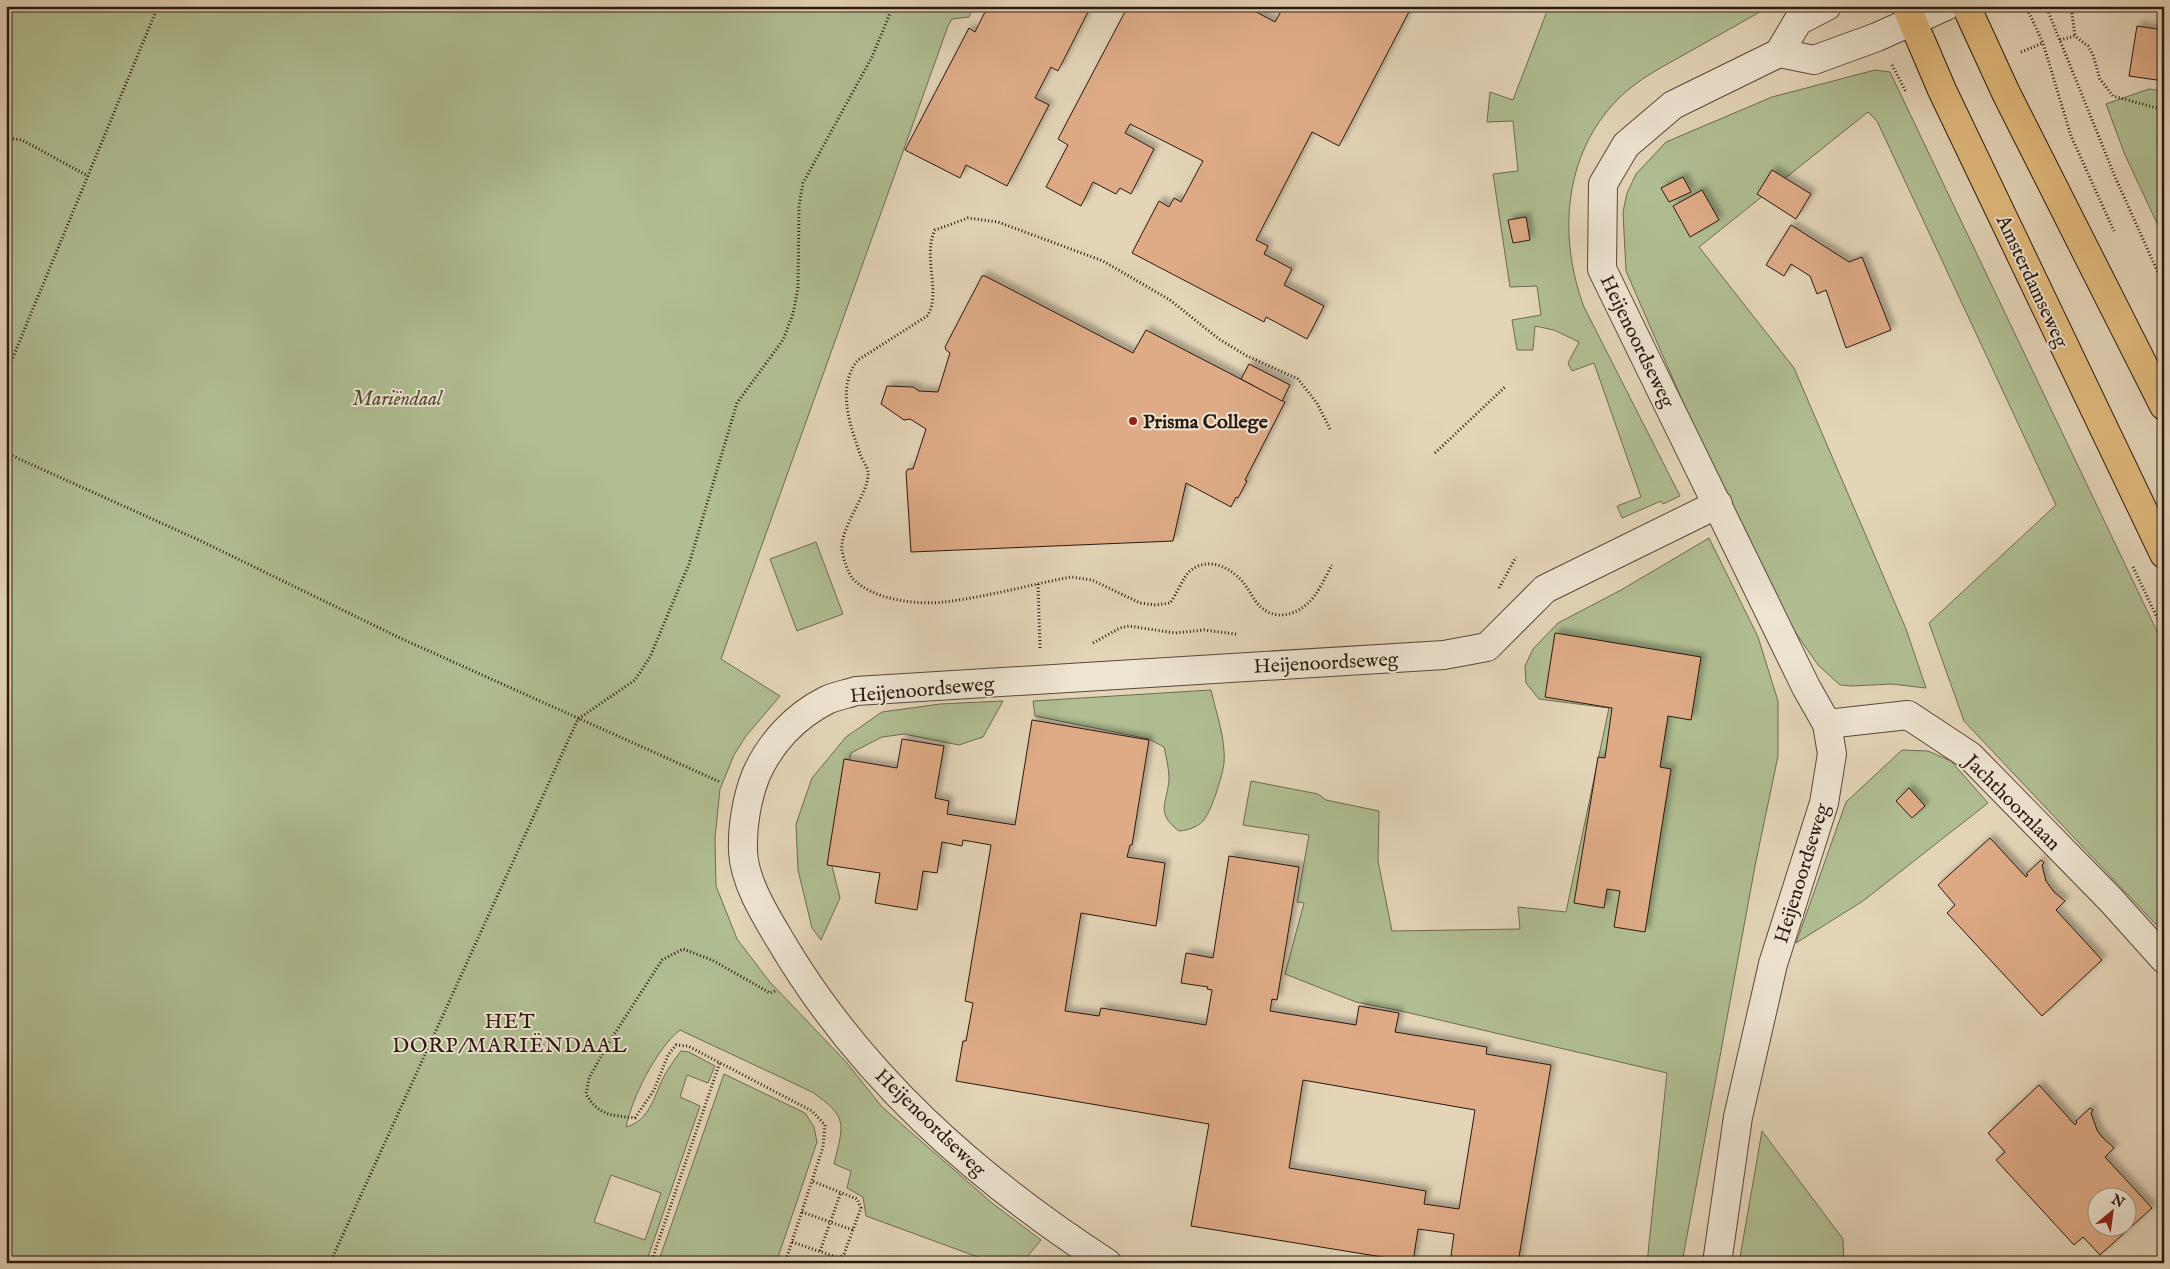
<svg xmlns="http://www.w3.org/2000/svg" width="2170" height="1269" font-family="'IM FELL English',serif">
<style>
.green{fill:#b0be92;stroke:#6e6b51;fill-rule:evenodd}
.building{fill:#deab86;stroke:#2b1810;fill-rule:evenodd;filter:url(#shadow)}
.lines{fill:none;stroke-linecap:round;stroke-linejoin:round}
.minor-casing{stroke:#59473a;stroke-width:30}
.major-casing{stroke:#2b1810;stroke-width:30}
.path{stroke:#2b1810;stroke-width:3;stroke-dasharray:1 2.5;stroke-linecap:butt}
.minor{stroke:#ede4d1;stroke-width:28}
.major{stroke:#e2ba7c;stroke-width:28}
.poi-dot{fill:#8f2418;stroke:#ede4d1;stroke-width:2}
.labels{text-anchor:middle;stroke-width:4;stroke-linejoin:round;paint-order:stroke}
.street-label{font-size:20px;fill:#2b1810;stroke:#ede4d1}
.park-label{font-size:20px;font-style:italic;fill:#534a37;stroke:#ede4d1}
.poi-label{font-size:20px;font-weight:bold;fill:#2b1810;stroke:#ede4d1;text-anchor:start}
.neighbourhood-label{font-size:21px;letter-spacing:1px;fill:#2b1810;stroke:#ede4d1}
</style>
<defs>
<filter id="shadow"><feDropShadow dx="4.5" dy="-4.5" stdDeviation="2.5" flood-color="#0004"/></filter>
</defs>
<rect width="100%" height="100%" fill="#e4d5b8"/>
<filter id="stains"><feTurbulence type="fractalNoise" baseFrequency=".004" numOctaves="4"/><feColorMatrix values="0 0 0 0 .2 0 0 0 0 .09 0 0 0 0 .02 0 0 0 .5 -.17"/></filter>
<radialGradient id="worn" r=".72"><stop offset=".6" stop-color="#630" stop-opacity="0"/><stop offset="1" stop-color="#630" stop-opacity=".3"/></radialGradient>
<g class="green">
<path d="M6,6H974L969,17L952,19L948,26L721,659L780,696L746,736L734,755L720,789L715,838L716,886L737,939L769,981L847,1063L882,1107L992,1203L1041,1240L1022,1263H996L986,1260L866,1216L863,1197L847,1188L851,1171L834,1164C844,1123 848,1117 812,1092L680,1030C656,1049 632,1098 626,1127C649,1121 654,1097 663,1078C668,1069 674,1060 681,1051L689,1052L715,1066L708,1083L687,1075L680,1097L700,1106L646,1263H6ZM611,1175L661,1193L645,1240L594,1222Z"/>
<path d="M1549,6H1770C1743,22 1715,37 1687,53C1664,66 1638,79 1618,99C1563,155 1558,237 1584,307L1680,496L1663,504L1661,501L1622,518L1617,506L1641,497L1594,363L1572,371L1568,363L1579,342L1554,330L1535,326L1533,350H1517L1512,320L1541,315L1537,286L1510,287L1493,174L1518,171L1513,121L1487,122L1490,92L1513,100Z"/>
<path d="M1875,70L1890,72L2164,646V933L1964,721L1929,623L2056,505L1877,121L1868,112L1699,247L1794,368L1906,629L1926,688L1892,684L1852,686L1840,685L1818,665L1791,626L1736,524L1626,271L1623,212L1627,193L1636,174L1666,142L1772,97Z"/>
<path d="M2149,89L2164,91V238L2125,155L2106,104Z"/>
<path d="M1709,538L1758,637L1778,701V756L1755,866L1682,1263H1647L1667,1073L1401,1011L1356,1002L1285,974L1304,903L1297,902L1309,835L1243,825L1251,781L1318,794L1326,800L1379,811L1378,861L1392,931L1520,929L1518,907L1566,912L1609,708L1539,699L1526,683L1525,666L1533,649L1558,623L1621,590Z"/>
<path d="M816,542L843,614L797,631L770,559Z"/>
<path d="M1211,690C1216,713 1226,739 1224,763C1223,774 1211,813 1203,821C1196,828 1188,830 1179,831C1154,812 1168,803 1169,778C1169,768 1166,757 1164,747L1149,739L1035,716L1033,701Z"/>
<path d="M1003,701L983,737L959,745L904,734L882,737L851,753L830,858L840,898L821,940L812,928L798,870L796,824L812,778L846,737L882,712L940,704Z"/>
<path d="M1902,750L1928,751L1951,761L1988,803L1863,901L1796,943L1846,802Z"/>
<path d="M724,1074L805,1113L814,1127L817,1142L776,1263H658Z"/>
<path d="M1762,1131L1843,1239L1844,1263H1739Z"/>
</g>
<g class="building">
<path d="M988,6H1091L1058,71L1051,67L1035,98L1049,105L1007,186L966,165L960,178L905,150L969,28L975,32Z"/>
<path d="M1124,6H1245L1275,22L1284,6H1412L1339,146L1312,132L1256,240L1268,246L1264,254L1292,269L1284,285L1324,306L1307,339L1266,317L1264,322L1132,253L1159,201L1169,207L1174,198L1181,202L1203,161L1130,124L1125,133L1154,149L1131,194L1120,188L1116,194L1093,182L1081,206L1046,187L1068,145L1058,139L1127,8Z"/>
<path d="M2137,26L2164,30V81L2129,76Z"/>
<path d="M1772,170L1811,194L1796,219L1757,194Z"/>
<path d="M1683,177L1691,192L1669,202L1661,188Z"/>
<path d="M1702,190L1719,220L1690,237L1673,206Z"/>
<path d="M1526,217L1530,240L1513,243L1508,220Z"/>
<path d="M1791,225L1849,262L1862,257L1891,330L1846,348L1826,290L1817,294L1810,276L1791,264L1784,276L1766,265Z"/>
<path d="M982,276H985L1133,353L1146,330L1285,402L1245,480L1247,481L1238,498L1236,497L1231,507L1186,483L1173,541L911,552L906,472L908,469H913L926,429L910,419L904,420L881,404L887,386L913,387L919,391L938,392L950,353L946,350L945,347Z"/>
<path d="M1249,364L1290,385L1282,401L1241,379Z"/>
<path d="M1555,633L1701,657L1691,720L1668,716L1660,767L1671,769L1645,932L1614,927L1620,891L1607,889L1604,908L1574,903L1598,757L1605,758L1612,708L1545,697Z"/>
<path d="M1032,720L1149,740L1132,845H1130L1127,857L1165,863L1156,926L1081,913L1065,1011L1099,1016L1101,1008L1206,1025L1212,990L1207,989L1208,987L1181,983L1186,953L1213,958L1229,856L1299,867L1277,1000L1272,999L1270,1011L1356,1025L1359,1006L1399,1013L1395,1032L1487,1047L1486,1054L1551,1065L1518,1263H1450L1454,1234L1418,1229L1413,1262L1191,1226L1209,1124L956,1081L963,1041H966L973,1003L965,1001L991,845L963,840L962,846L942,842L937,873L923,871L917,910L875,903L880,873L827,865L844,759L897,768L902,739L944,746L935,798L949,801L947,814L1015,825ZM1303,1080L1475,1110L1459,1209L1424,1204L1426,1191L1289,1168Z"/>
<path d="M1909,788L1925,806L1912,818L1896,801Z"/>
<path d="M1990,838L2026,877L2028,875L2026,874L2041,860L2044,863L2042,865L2046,881L2054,892L2065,901L2056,910L2102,960L2042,1016L1947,913L1955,905L1938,885Z"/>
<path d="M2039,1085L2075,1125L2077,1123L2076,1121L2090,1108L2093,1110L2091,1113L2097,1130L2102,1137L2114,1148L2105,1157L2152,1208L2100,1255L2083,1237L2074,1245L1996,1160L2005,1152L1988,1133ZM2098,1196H2128V1226H2098Z"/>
</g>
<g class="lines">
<g class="minor-casing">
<g id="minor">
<path d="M1779,53L1814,60L1877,37L1946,6"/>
<path d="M1827,724L1908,715L1970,756L2111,900L2164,959"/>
<path d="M1107,1263C976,1178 860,1076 780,940C765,915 744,881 743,851C742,827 747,797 756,775C770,743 795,716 827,700C836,696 847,694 856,691L1444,655L1487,647L1545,589L1718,504"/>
<path d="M1717,1263L1738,1117L1773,964L1824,803L1832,754L1827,724L1806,687L1602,269L1603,184L1626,145L1673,105L1779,53L1798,21L1827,6"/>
</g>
</g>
<g class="major-casing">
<g id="major">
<path d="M1906,6L1942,90L2164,554"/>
<path d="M1966,6L2006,93L2164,406"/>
</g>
</g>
<g class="path">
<path d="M2026,6L2043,43L2071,136L2114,231"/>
<path d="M2046,6L2116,179L2164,286"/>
<path d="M2071,6L2075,36"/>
<path d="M2144,6L2164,9"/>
<path d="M2060,40L2075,36L2088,46L2093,55L2100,79L2113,96L2164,110"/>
<path d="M2021,52L2043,43"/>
<path d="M1892,65L1906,92"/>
<path d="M6,138L22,140L88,176"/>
<path d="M6,374L158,6"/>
<path d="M1330,429L1317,403L1298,379L1247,356L1219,339L1170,300L1103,261L998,222L968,218L935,230C922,256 942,295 927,316L858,360C836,387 850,425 860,454C862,460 867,466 868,472C870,493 839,527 842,551C844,560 848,573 853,579C874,600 916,605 944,602C986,597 1029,585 1071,577L1092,580L1140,603L1156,605L1170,603C1177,594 1183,577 1190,571C1207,557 1228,566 1241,580C1249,588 1253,601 1262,608C1276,620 1295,615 1307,604C1318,595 1325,577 1332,565"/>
<path d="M6,453L201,541L400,638L720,782"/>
<path d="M1435,453L1506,386"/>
<path d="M2133,567L2164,632"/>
<path d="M1038,584L1040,648"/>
<path d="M1499,588L1516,557"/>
<path d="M1093,643L1120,628L1129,626L1175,633L1204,630L1236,634"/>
<path d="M775,991L770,993L712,960L683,949L662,960L608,1044L589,1078L586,1094C599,1116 611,1115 635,1118L654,1090L668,1055L676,1045L688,1046L812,1111L825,1125L823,1147L785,1263"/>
<path d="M802,1212L853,1230"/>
<path d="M792,1242L839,1258L844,1254L861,1208L857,1199L812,1181"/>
<path d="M820,1251L841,1192"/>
<path d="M330,1263L578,719L635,680L650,657L689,564L737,403L783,340L793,314L798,288L799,206L803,183L872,57L893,6"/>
<path d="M651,1263L720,1062"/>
<path d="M1033,1263L1039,1255"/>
</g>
<use href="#minor" class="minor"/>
<use href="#major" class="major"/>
</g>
<circle class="poi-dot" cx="1133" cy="421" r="5"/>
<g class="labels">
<g class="street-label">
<text transform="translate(2033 281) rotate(65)" y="7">Amsterdamseweg</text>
<text transform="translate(1638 341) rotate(64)" y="7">Heijenoordseweg</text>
<text transform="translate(1326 662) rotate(-3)" y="7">Heijenoordseweg</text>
<text transform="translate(922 689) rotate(-5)" y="7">Heijenoordseweg</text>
<text transform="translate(2013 802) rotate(45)" y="7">Jachthoornlaan</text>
<text transform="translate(1801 873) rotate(-73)" y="7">Heijenoordseweg</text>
<text transform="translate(931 1122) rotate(44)" y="7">Heijenoordseweg</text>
</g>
<g class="park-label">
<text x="397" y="405">Mariëndaal</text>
</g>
<g class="poi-label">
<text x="1143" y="428">Prisma College</text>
</g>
<g class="neighbourhood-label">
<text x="510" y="1028">HET<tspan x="510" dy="24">DORP/MARIËNDAAL</tspan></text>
</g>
</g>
<rect width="2170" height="1269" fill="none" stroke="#e4d5b8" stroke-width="25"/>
<rect x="8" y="8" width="2155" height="1254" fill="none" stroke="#2b1810" stroke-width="2.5"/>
<rect x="12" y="12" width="2145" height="1244" fill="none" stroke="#2b1810"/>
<g transform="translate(2112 1212) rotate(29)"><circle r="24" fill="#ede4d1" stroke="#9f9284"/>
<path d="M0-4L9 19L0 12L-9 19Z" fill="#8f2418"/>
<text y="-8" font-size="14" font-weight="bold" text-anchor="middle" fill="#2b1810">N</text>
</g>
<rect width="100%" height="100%" filter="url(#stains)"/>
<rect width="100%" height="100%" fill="url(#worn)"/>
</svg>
